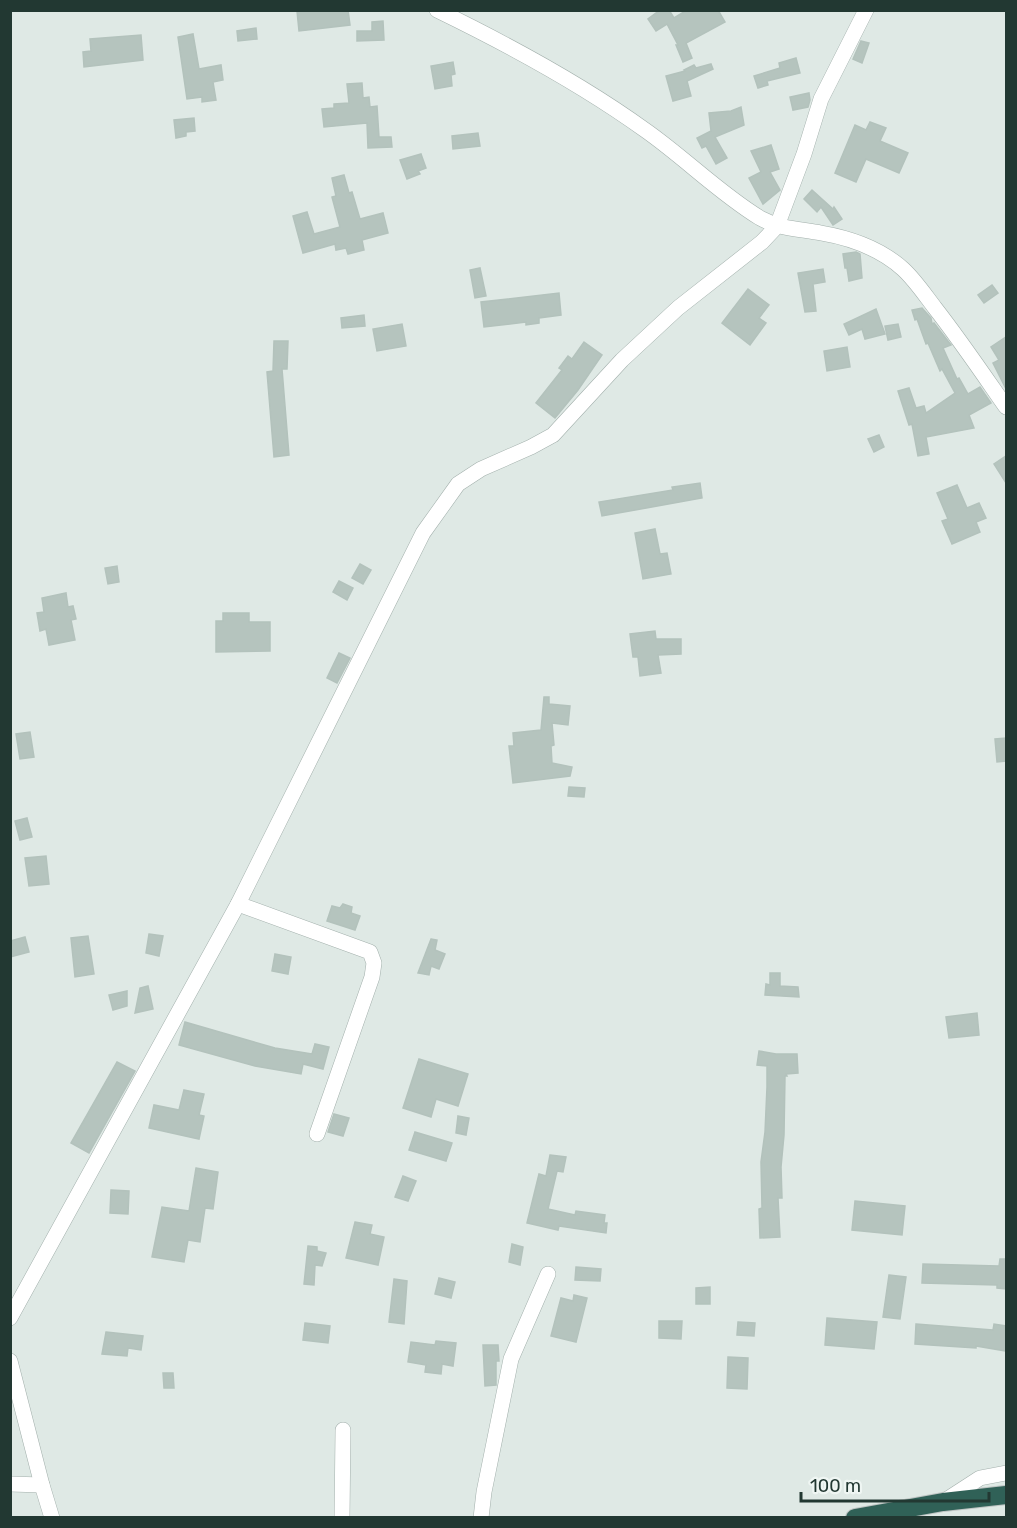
<svg xmlns="http://www.w3.org/2000/svg" width="1017" height="1528" font-family="Rubik,sans-serif">
<style>
.building{fill:#b5c4be;stroke:#b3c2bc;stroke-width:1.5}
.lines{fill:none;stroke-linecap:round;stroke-linejoin:round}
.street-casing{stroke:#a3b0ac;stroke-width:16}
.highway-casing{stroke:#bdc3c2;stroke-width:20}
.street{stroke:#fff;stroke-width:15}
.highway{stroke:#306157;stroke-width:18}
</style>
<rect width="100%" height="100%" fill="#dfe9e5"/>
<g class="building">
<path d="M348,10L350,25L299,31L297,11Z"/>
<path d="M660,10H669L674,18L687,10H718L725,22L686,43L692,58L683,62L676,45H678L667,24L656,31L648,19Z"/>
<path d="M383,21L384,40L357,41V31H372V22Z"/>
<path d="M256,28L257,39L238,41L237,31Z"/>
<path d="M193,34L199,69L221,65L223,80L213,82L216,100L202,102V97L187,99L178,37Z"/>
<path d="M141,35L143,60L84,67L83,52L91,51L90,39Z"/>
<path d="M861,41L869,43L862,63L853,59Z"/>
<path d="M796,58L800,73L767,81L768,85L758,88L754,76L780,68L779,63Z"/>
<path d="M453,62L455,74L451,75L452,86L435,89L431,66Z"/>
<path d="M711,64L713,69L687,81L691,96L673,101L666,76L685,71L684,70L694,65L696,68Z"/>
<path d="M362,83L363,98L369,97L370,107L377,106L379,137H391L392,147L368,148L367,123L324,127L322,109L334,108V104L349,103L347,84Z"/>
<path d="M809,93L810,100L808,107L793,110L790,97Z"/>
<path d="M741,107L744,125L715,137L727,158L716,164L706,146L702,148L697,138L711,131L709,113L731,111Z"/>
<path d="M194,118L195,131L186,132V136L176,138L174,120Z"/>
<path d="M870,122L886,128L880,141L908,153L899,173L866,159L856,182L835,173L855,125L866,130Z"/>
<path d="M478,133L480,146L453,149L452,136Z"/>
<path d="M771,145L779,169L770,172L780,190L763,204L749,178L761,172L751,151Z"/>
<path d="M421,154L426,168L418,171L420,174L407,179L400,160Z"/>
<path d="M344,175L349,193L352,192L360,219L383,213L388,233L362,240L364,250L348,254L346,248L336,250L335,244L303,253L293,216L307,212L314,234L340,227L332,197L336,196L332,178Z"/>
<path d="M812,190L833,209L834,207L842,219L833,225L821,207L817,212L804,199Z"/>
<path d="M856,252L860,254L862,278L849,281L847,268H845L843,254Z"/>
<path d="M480,268L486,296L475,298L470,270Z"/>
<path d="M823,269L825,282L813,284L816,311L805,312L798,273Z"/>
<path d="M992,285L998,293L984,303L978,295Z"/>
<path d="M748,289L769,305L759,318L766,323L750,345L722,323Z"/>
<path d="M559,293L561,315L539,318V323L526,325V322L484,327L481,302Z"/>
<path d="M922,308L931,318L932,324L934,323L951,345L943,348L957,379L959,378L968,394L980,387L991,403L969,415L974,428L926,437L929,454L918,456L912,424L909,425L898,391L909,388L916,408L924,406L926,413L955,393L942,369L940,371L928,343L926,344L917,319L915,320L912,310Z"/>
<path d="M876,309L885,334L865,339L862,329L849,335L844,324Z"/>
<path d="M364,315L365,326L342,328L341,318Z"/>
<path d="M402,324L406,346L377,351L373,329Z"/>
<path d="M898,324L901,337L888,340L885,326Z"/>
<path d="M1006,337V389L993,363L999,360L991,347Z"/>
<path d="M274,341H288L287,369H282L289,455L274,457L267,372L273,371Z"/>
<path d="M584,342L602,355L578,390L555,418L536,403L562,370L559,368L568,356L572,359Z"/>
<path d="M847,347L850,367L827,371L824,351Z"/>
<path d="M879,435L884,447L874,452L868,439Z"/>
<path d="M1006,456V483L994,464Z"/>
<path d="M700,483L702,498L602,516L599,502L673,490L672,487Z"/>
<path d="M957,485L967,508L979,503L986,518L976,522L980,532L952,544L942,521L948,519L937,493Z"/>
<path d="M655,529L660,554L667,553L671,574L643,579L635,533Z"/>
<path d="M360,564L371,570L363,584L352,578Z"/>
<path d="M117,566L119,582L108,584L105,568Z"/>
<path d="M339,581L353,588L347,600L333,592Z"/>
<path d="M66,593L68,607L73,606L76,619L71,620L75,640L49,645L46,629L40,631L37,613L44,612L42,598Z"/>
<path d="M223,613H249V622H270V651L216,652V621H223Z"/>
<path d="M655,631L656,639H681V654L658,655L661,673L640,676L638,657H633L630,634Z"/>
<path d="M339,653L350,658L337,683L327,678Z"/>
<path d="M544,697H549V704L570,706L568,725L552,723L554,745L551,746L552,763L572,767L570,776L513,783L509,746H514L513,733L541,730Z"/>
<path d="M30,732L34,757L20,759L16,734Z"/>
<path d="M1006,738V761L997,762L995,739Z"/>
<path d="M569,787L585,788L584,797L568,796Z"/>
<path d="M27,818L32,837L20,840L15,821Z"/>
<path d="M46,856L49,884L29,886L25,858Z"/>
<path d="M343,904L352,907L351,913L360,916L355,930L327,921L332,906L340,908Z"/>
<path d="M149,934L163,936L159,956L146,953Z"/>
<path d="M88,936L94,974L75,977L71,938Z"/>
<path d="M25,937L29,952L10,957V941Z"/>
<path d="M431,939L437,940L435,950L445,954L439,969L431,966L429,975L418,973Z"/>
<path d="M275,954L291,957L288,974L272,971Z"/>
<path d="M770,973H780V986L798,987L799,997L765,995L766,984L770,985Z"/>
<path d="M148,986L153,1009L135,1013L140,988Z"/>
<path d="M127,991V1006L113,1010L109,995Z"/>
<path d="M977,1013L979,1035L949,1038L946,1017Z"/>
<path d="M185,1022L275,1048L312,1054L315,1044L329,1047L323,1069L303,1064L301,1074L255,1066L179,1045Z"/>
<path d="M759,1051L776,1054H797L798,1073L786,1074L787,1076H785L784,1135L781,1167L782,1198H778L780,1237L760,1238L759,1209L762,1208L761,1162L765,1132L767,1087V1066L757,1065Z"/>
<path d="M419,1059L468,1074L458,1106L436,1099L431,1117L403,1108Z"/>
<path d="M117,1062L135,1071L89,1153L71,1143Z"/>
<path d="M184,1090L204,1094L199,1115L204,1116L199,1139L149,1128L154,1105L179,1110Z"/>
<path d="M334,1114L349,1118L343,1136L328,1132Z"/>
<path d="M458,1116L469,1118L466,1135L456,1133Z"/>
<path d="M415,1132L452,1143L446,1161L409,1150Z"/>
<path d="M550,1155L566,1157L563,1172L557,1171L548,1209L575,1215L576,1211L605,1215L604,1223H607L606,1233L559,1226L558,1230L527,1223L539,1174L546,1176Z"/>
<path d="M196,1168L218,1172L213,1209L205,1208L200,1242L188,1240L184,1262L152,1257L162,1207L189,1211Z"/>
<path d="M403,1176L416,1181L408,1201L395,1197Z"/>
<path d="M111,1190L129,1191L128,1214L110,1213Z"/>
<path d="M855,1201L905,1206L902,1235L852,1230Z"/>
<path d="M355,1222L372,1225L370,1234L384,1237L378,1265L346,1258Z"/>
<path d="M512,1244L523,1247L520,1265L509,1262Z"/>
<path d="M308,1246L317,1247V1251L326,1253L322,1266L315,1265L314,1285L304,1284Z"/>
<path d="M1000,1259H1006V1289L997,1288V1285L922,1283L923,1264L999,1266Z"/>
<path d="M576,1267L601,1269L600,1281L575,1280Z"/>
<path d="M889,1275L906,1277L900,1319L883,1317Z"/>
<path d="M439,1278L455,1282L451,1298L435,1294Z"/>
<path d="M394,1279L407,1281L404,1324L389,1322Z"/>
<path d="M710,1287V1304H696V1288Z"/>
<path d="M574,1295L587,1298L576,1342L551,1336L561,1298L573,1301Z"/>
<path d="M827,1318L877,1322L874,1349L825,1345Z"/>
<path d="M659,1321H682L681,1339L659,1338Z"/>
<path d="M738,1322L755,1323L754,1336L737,1335Z"/>
<path d="M305,1323L330,1326L328,1343L303,1340Z"/>
<path d="M916,1324L993,1330L994,1324L1006,1326V1351L976,1346V1348L915,1344Z"/>
<path d="M106,1332L143,1336L141,1350L128,1348L127,1356L102,1354Z"/>
<path d="M436,1341L456,1343L453,1366L442,1364L441,1374L425,1372L426,1365L408,1362L411,1342L435,1345Z"/>
<path d="M483,1345H498L499,1361H496V1385L485,1386Z"/>
<path d="M728,1357L748,1358L747,1389L727,1388Z"/>
<path d="M163,1373H173L174,1388H164Z"/>
</g>
<g class="lines">
<g class="street-casing">
<g id="street">
<path d="M437,10C509,45 580,83 645,130C685,158 719,193 760,218C780,229 800,229 821,233C850,238 881,249 903,269C915,280 925,295 935,308C960,340 983,374 1006,407"/>
<path d="M238,904L370,952L374,963L372,977L317,1134"/>
<path d="M10,1318L238,904L423,533L458,484L481,469L531,447L553,435L622,360L678,308L762,242L777,226L804,154L821,99L866,10"/>
<path d="M10,1361L42,1485L52,1518"/>
<path d="M10,1484L42,1485"/>
<path d="M943,1502L980,1478L1006,1473"/>
<path d="M342,1518L343,1430"/>
<path d="M481,1518L484,1492L511,1359L548,1274"/>
</g>
</g>
<g class="highway-casing">
<path id="highway" d="M855,1518L943,1502L1006,1495"/>
</g>
<use href="#street" class="street"/>
<use href="#highway" class="highway"/>
</g>
<rect width="1017" height="1528" fill="none" stroke="#223832" stroke-width="24"/>
<path d="M801 1492v9h188v-9" fill="none" stroke="#223832" stroke-width="3"/>
<text x="810" y="1492" font-size="18" fill="#223832" stroke="#eff6f3" stroke-width="4.5" paint-order="stroke">100 m</text>
</svg>
